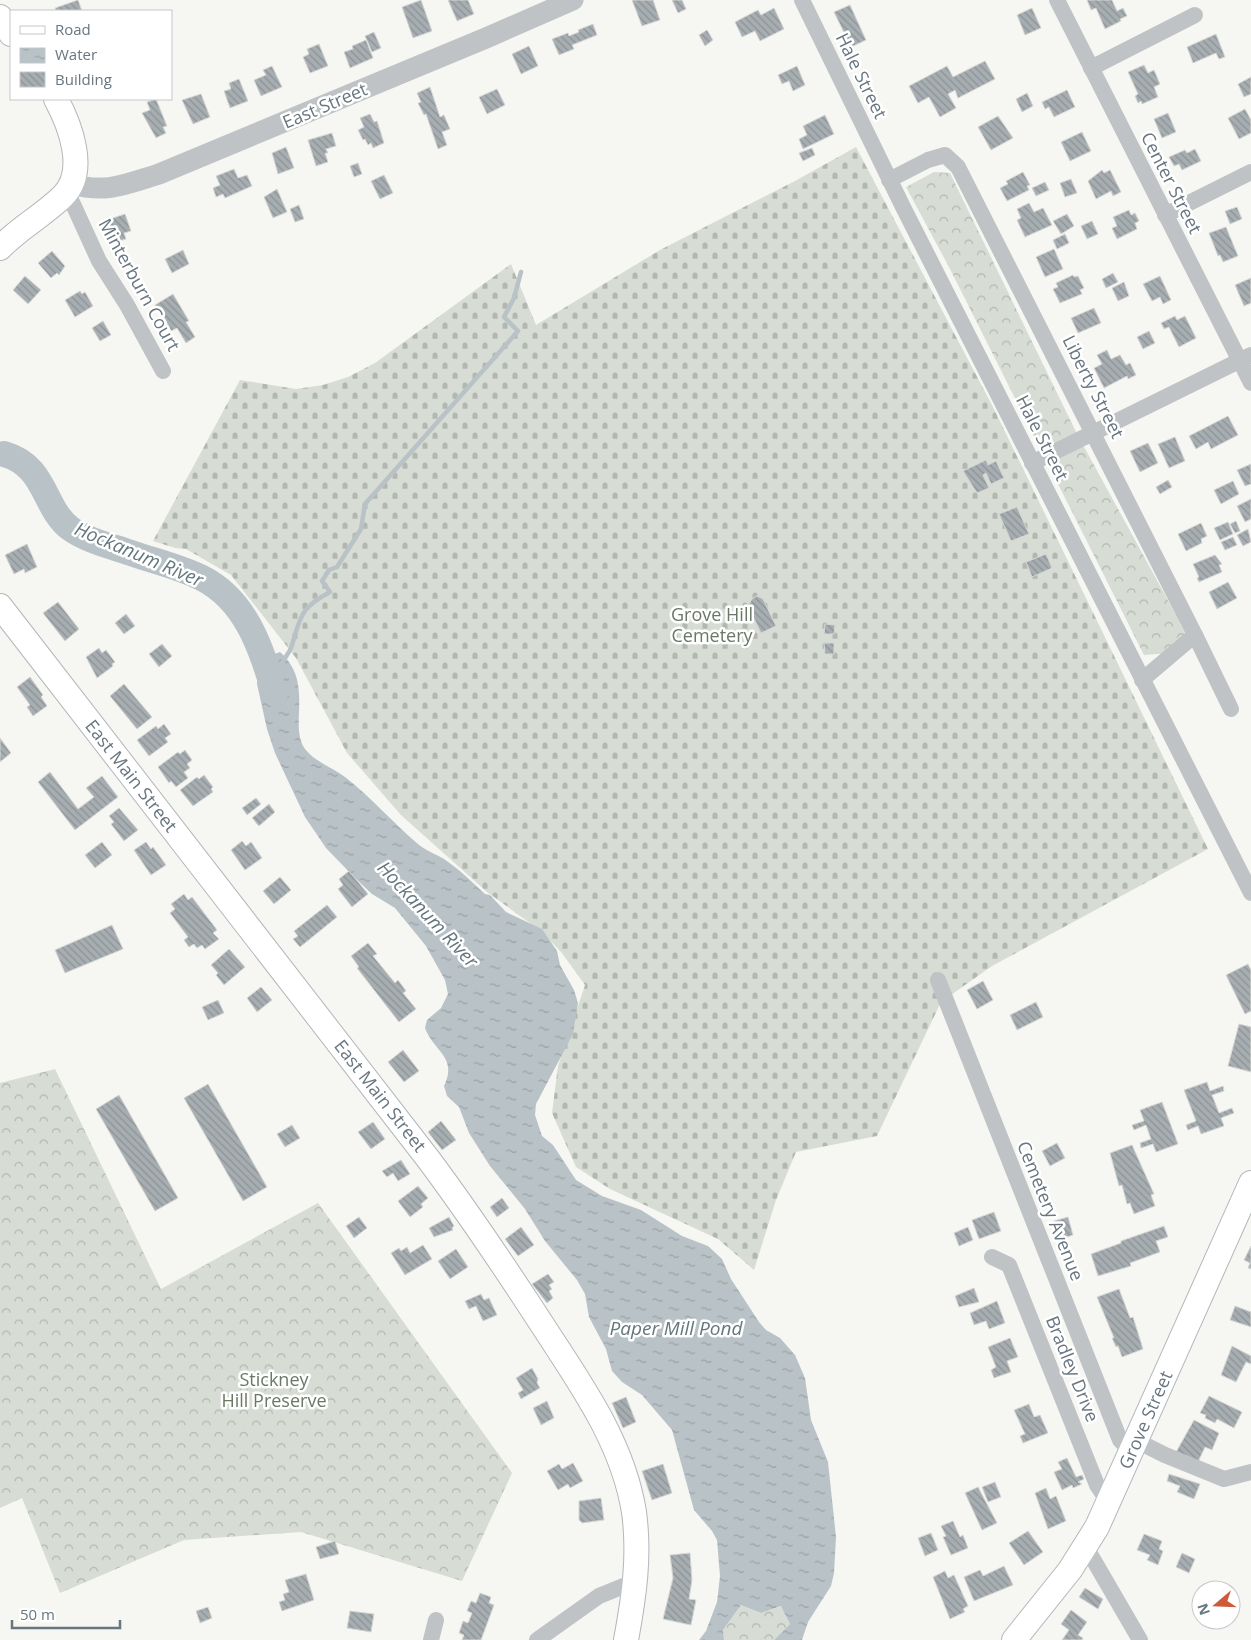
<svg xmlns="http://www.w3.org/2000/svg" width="1251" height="1640" font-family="'Open Sans',sans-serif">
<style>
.forest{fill:url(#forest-crowns)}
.cemetery{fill:url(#cemetery-stones)}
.water{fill:url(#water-ripples)}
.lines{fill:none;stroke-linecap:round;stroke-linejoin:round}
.stream{stroke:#b9c2c6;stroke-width:4.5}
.river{stroke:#b9c2c6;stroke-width:26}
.building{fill:url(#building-back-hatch);stroke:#d7d7d5}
.secondary-casing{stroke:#b2b7ba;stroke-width:26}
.minor{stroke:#bfc3c6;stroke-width:16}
.tertiary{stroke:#bfc3c6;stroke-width:21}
.secondary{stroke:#fff;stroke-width:24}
.labels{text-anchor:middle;stroke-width:5;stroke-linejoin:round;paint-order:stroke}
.street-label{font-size:18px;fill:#687680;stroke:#fff}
.park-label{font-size:18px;fill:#6a7866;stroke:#fff}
.water-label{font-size:19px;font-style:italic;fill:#63777d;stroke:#fff}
</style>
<defs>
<pattern id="forest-crowns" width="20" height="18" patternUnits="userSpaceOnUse" patternTransform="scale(1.25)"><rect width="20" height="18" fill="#d7dcd4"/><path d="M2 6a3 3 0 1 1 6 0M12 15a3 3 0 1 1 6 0" fill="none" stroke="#b2b7b1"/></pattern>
<pattern id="cemetery-stones" width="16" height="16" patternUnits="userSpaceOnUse" patternTransform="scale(1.25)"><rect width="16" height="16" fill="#d7dcd4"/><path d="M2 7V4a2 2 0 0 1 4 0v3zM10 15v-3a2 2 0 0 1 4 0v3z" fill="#b2b7b1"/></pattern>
<pattern id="water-ripples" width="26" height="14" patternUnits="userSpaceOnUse" patternTransform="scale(1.25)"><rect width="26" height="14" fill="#b9c2c6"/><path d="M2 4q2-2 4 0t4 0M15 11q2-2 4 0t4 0" fill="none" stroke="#9aa2a6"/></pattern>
<pattern id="building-back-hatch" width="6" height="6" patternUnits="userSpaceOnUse" patternTransform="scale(1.25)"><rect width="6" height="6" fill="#a7aeb2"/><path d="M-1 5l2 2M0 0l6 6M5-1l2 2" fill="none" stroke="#8c9296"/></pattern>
</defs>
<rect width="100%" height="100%" fill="#f6f6f3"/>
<g class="forest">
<path d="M934,172L950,173L1077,434L1176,615L1186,636L1171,653L1144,655L950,269L906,187Z"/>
<path d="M55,1069L161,1289L318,1203L512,1473L462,1581L301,1532L184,1540L60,1593L22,1498L0,1508V1083Z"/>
<path d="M741,1605L761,1613L782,1606L790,1624L774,1640H724L723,1630Z"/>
</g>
<path class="cemetery" d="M856,147L993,407L1208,849L992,966L941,1002L877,1136L796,1152L776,1200L754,1270L718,1239L610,1189L576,1167L552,1113L558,1066L585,985L562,953L541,931L487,892L401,815L347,753L296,658L231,575L186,549L175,548L153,541L240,380L296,389L323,385L348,377L375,363L511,264L536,325L660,250L795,181Z"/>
<path class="water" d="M280,652C315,683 288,725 305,749C315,762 332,767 345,777C371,797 393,823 418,844C426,851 436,854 444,859C459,869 472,882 485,894L490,895L506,912L542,929L557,951L560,965L574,990L578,1003L573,1034L536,1104L535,1115L542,1136L553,1145L576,1180L602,1196L641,1210L682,1236L708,1246L722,1259L731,1279L759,1322L766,1330L780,1338L795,1355L805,1378L811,1420L828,1462L836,1537L834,1573L831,1586L808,1622L802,1640H774L790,1624L781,1606L761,1613L741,1605L723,1630L724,1640H699L706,1631L717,1602L720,1576L717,1540L712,1531L694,1510L672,1430L642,1395L622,1382L612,1371L606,1349L589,1317L585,1294L577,1280L545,1241L525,1209L490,1166L469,1133L459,1107L447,1096L444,1086C458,1057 434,1052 425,1028L427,1020L441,1008L448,994L445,980L426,946L395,908L372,894L357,880L326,848L305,817L275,753L267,729L257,684L258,668L269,656Z"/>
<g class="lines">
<path class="stream" d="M283,662C285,657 289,653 291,648C301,618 298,609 330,592L322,581L329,570L337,567L361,529L365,504L518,331L504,317L514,298L521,272"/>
<path class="river" d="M4,454C47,466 43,509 71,529C88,541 111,546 131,553C154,561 180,567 202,578C247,601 261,649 275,694"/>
</g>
<g class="building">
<path d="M78,0L82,11H56L55,8Z"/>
<path d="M421,0L432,31L413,38L402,7Z"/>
<path d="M448,0H468L474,14L457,21Z"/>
<path d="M632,0H653L660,20L642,26Z"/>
<path d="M672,0H682L686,9L678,13Z"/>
<path d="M1087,0H1112L1117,11L1123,8L1127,16L1120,19L1121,21L1105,29L1096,8L1091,10Z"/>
<path d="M850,5L866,40L851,47L834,12Z"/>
<path d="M774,8L784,29L760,41L755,31L742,37L735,22L758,10L761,15Z"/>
<path d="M1032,8L1041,28L1025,35L1017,15Z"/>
<path d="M593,24L597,35L572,45L574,49L559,55L552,39L568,33L569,36L579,32L578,30Z"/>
<path d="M707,30L713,40L705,46L699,35Z"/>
<path d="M374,32L381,48L372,52L365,36Z"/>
<path d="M1216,34L1225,57L1219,59L1216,53L1193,63L1187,47Z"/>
<path d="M366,40L373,58L350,68L344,52L353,49L352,46Z"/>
<path d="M319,44L328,66L310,73L303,57L309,54L307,49Z"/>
<path d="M529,46L538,66L521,74L512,54Z"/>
<path d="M985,61L995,79L958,98L955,90L948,94L956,108L940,117L929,97L918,103L909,86L947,66L953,77Z"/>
<path d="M1144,65L1148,73L1154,70L1160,84L1154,87L1158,97L1142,104L1141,101L1138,103L1135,96L1138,94L1128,72Z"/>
<path d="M272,66L282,87L261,96L254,80L266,75L263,70Z"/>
<path d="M797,66L805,85L793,91L789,81L782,84L778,75Z"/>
<path d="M1251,77V94L1244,97L1238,84Z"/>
<path d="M239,79L248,101L230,108L224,91L231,89L229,83Z"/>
<path d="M430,87L440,117L444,115L450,129L442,132L447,145L438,149L426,114L424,115L418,103L421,102L417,93Z"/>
<path d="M497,89L505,105L487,114L479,97Z"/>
<path d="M1067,90L1075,107L1054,117L1049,107L1045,109L1042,102Z"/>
<path d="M1027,93L1033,106L1022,112L1016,99Z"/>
<path d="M201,94L210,117L193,124L182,100Z"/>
<path d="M156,99L167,126L163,127L166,133L156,138L142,113L150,110L147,102Z"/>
<path d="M1245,109L1251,120V133L1239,139L1228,118Z"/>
<path d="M1168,113L1176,132L1162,138L1154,119Z"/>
<path d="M370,114L374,122L377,121L384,143L373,148L371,143L368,145L365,139L363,140L358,130L364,127L360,118Z"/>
<path d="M825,115L834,134L803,149L799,139L807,135L803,126Z"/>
<path d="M998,116L1013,138L991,150L978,127Z"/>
<path d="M1082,132L1091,151L1070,161L1061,142Z"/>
<path d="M332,133L336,146L326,149L328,153H325L328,162L316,166L308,140Z"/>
<path d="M286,147L294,168L278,174L272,153Z"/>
<path d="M812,148L815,155L803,161L799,153Z"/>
<path d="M1195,149L1201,161L1182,170L1179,164L1174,166L1169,157L1185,150L1187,153Z"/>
<path d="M358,163L362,174L354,177L350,166Z"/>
<path d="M234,169L238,178L247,175L252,186L225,198L223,194L216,197L213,188L220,185L216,176Z"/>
<path d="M1102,170L1104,173L1110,170L1121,192L1113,196L1111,191L1096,199L1088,181Z"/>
<path d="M1023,172L1030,185L1027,186L1029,190L1007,201L1000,188L1008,184L1006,181Z"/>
<path d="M384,175L393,193L380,199L371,181Z"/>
<path d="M1071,179L1077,193L1065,197L1060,183Z"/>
<path d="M1045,182L1049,190L1036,196L1032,188Z"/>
<path d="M277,189L287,212L273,218L264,197Z"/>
<path d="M1029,203L1034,212L1043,208L1052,225L1025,237L1017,220L1021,218L1017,209Z"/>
<path d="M299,205L304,219L295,222L290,209Z"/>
<path d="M1237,207L1242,219L1230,224L1225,211Z"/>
<path d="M1129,210L1131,215L1135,213L1139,221L1135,223L1137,229L1117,239L1112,228L1117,226L1113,217Z"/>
<path d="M125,214L131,231L124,233L126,239L112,243L104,221Z"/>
<path d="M1067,214L1074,226L1061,234L1053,221Z"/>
<path d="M1092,221L1098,234L1087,239L1081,226Z"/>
<path d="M1226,227L1238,256L1223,262L1220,255L1218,256L1209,233Z"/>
<path d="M1065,234L1069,243L1057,249L1053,240Z"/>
<path d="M1054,249L1063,269L1045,277L1036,257Z"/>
<path d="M183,250L189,264L172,273L165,259Z"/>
<path d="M52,251L65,266L59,275L57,273L51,278L38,263Z"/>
<path d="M1113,273L1118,282L1106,288L1102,279Z"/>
<path d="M1073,275L1074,277L1078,276L1084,288L1080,290L1082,294L1060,303L1053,289L1058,287L1056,283Z"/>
<path d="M25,276L41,290L28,304L13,290Z"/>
<path d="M1160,276L1171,300L1163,304L1160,297L1152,301L1143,284Z"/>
<path d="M1251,278V303L1244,306L1235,285Z"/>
<path d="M1124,282L1129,296L1118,301L1112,288Z"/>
<path d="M80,291L82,294L85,292L93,306L75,317L65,300Z"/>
<path d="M173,294L189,321L186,322L195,337L186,343L177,328L171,331L163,315L161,316L155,305Z"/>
<path d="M1094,308L1101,323L1078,333L1071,318Z"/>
<path d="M1175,316L1177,320L1185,316L1196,338L1179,347L1169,327L1164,329L1161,323Z"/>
<path d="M103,321L111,335L100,341L92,328Z"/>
<path d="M1149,331L1155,343L1143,349L1137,337Z"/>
<path d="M1107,350L1111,359L1120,355L1126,365L1130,363L1136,375L1128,379L1127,376L1104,388L1094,368L1102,364L1097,355Z"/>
<path d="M1228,416L1238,435L1211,449L1208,442L1196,449L1189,436Z"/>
<path d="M1175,437L1185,461L1169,468L1158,444Z"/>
<path d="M1148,443L1158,463L1140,472L1130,451Z"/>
<path d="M986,460L988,465L996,461L1004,478L991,484L986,473L983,475L989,488L977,493L963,471Z"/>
<path d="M1251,464V484L1245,486L1237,470Z"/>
<path d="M1168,480L1172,487L1160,494L1156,487Z"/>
<path d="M1233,481L1239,494L1221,504L1214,490Z"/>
<path d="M1251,499V519L1245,522L1237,506Z"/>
<path d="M1017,507L1029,534L1011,541L999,514Z"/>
<path d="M1236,521L1240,531L1235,533L1230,524Z"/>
<path d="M1228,522L1233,534L1220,540L1214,528Z"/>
<path d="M1201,523L1207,536L1201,539L1202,543L1186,551L1178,534Z"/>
<path d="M1248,529L1251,542L1243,546L1237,535Z"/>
<path d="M1233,537L1237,545L1225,550L1221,542Z"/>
<path d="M27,544L37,567L25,573L24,569L14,574L5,555Z"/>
<path d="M1046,554L1052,568L1032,577L1026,562Z"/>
<path d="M1215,555L1222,564L1219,565L1222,572L1199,582L1197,578L1199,577L1193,564Z"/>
<path d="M1228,582L1237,598L1217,609L1209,592Z"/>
<path d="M757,596L763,599L776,626L761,633L748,606L752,599Z"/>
<path d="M58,602L79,629L65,641L43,613Z"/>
<path d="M126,614L135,626L124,634L115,623Z"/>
<path d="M825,624L835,625L834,634H824Z"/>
<path d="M824,643H834V654H825Z"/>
<path d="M162,644L172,656L159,667L149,654Z"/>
<path d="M99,648L102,653L106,650L115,662L112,664L113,666L97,678L86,657Z"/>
<path d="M30,677L43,695L41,697L47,706L33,716L27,707L30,705L17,687Z"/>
<path d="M124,684L152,717L137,729L110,696Z"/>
<path d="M164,724L171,734L165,738L168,742L149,756L137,740L156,726L158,729Z"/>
<path d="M0,738L11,753L0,762Z"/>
<path d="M185,750L192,760L187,764L190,768L184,772L188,778L176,787L171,781L169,783L158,767L178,752L180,754Z"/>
<path d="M50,772L78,809L94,797L86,788L102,776L118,797L75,830L38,782Z"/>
<path d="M204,775L213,787L211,789L213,792L193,806L180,790L197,777L199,779Z"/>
<path d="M256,798L261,804L247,815L242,808Z"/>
<path d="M269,804L275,812L259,826L252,818Z"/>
<path d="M119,808L138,830L124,841L111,824L114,822L109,816Z"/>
<path d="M242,841L246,846L251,842L262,858L245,870L231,850Z"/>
<path d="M102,842L112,855L95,868L85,855Z"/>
<path d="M146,842L151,849L153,847L166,865L151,875L134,850Z"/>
<path d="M349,871L368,894L352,907L338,889L343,885L339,879Z"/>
<path d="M280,877L291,890L274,904L263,891Z"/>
<path d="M184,894L188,900L192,897L217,930L213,933L219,939L205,949L202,945L197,948L194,944L189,947L184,940L188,937L170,913L175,909L171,904Z"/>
<path d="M327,905L337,917L300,947L293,939L298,936L294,931Z"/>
<path d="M112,925L123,949L65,973L55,950Z"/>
<path d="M368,943L377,954L373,956L395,983L398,980L406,991L403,993L416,1009L399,1022L357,968L359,967L351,956Z"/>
<path d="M229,949L245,967L224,985L216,975L218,973L211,965Z"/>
<path d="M1248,964L1251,970V1011L1245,1014L1226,975Z"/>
<path d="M983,981L993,1000L977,1009L967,990Z"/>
<path d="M261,987L272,1000L257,1012L247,998Z"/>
<path d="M218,1000L224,1013L208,1020L202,1007Z"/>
<path d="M1036,1002L1043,1017L1017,1030L1010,1015Z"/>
<path d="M1239,1024L1251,1027V1072L1228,1066Z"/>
<path d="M403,1050L419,1071L404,1082L388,1062Z"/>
<path d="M1207,1082L1210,1091L1223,1086L1224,1091L1212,1095L1219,1113L1232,1108L1234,1113L1221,1118L1224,1126L1201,1134L1198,1126L1188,1130L1186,1125L1196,1121L1184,1090Z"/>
<path d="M208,1084L267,1187L243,1201L184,1098Z"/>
<path d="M119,1095L178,1198L155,1211L96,1109Z"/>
<path d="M1162,1102L1178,1144L1156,1152L1153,1144L1141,1148L1140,1143L1151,1139L1146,1125L1134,1130L1132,1125L1144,1121L1140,1110Z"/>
<path d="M441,1121L456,1140L442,1150L428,1132Z"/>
<path d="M373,1122L385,1139L371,1149L358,1132Z"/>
<path d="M292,1125L300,1138L285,1147L277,1134Z"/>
<path d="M1057,1143L1065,1158L1050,1166L1042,1151Z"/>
<path d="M1132,1145L1154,1194L1151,1195L1155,1206L1134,1214L1130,1203L1127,1204L1122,1185L1119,1186L1110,1153Z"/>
<path d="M401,1160L410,1174L398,1181L393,1173L387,1177L382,1171Z"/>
<path d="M418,1186L428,1198L421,1204L423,1207L410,1217L398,1201Z"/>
<path d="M502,1198L509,1208L497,1217L490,1207Z"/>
<path d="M994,1212L1001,1231L979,1239L972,1220Z"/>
<path d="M359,1217L367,1228L354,1238L346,1226Z"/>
<path d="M449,1217L454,1226L452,1228L453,1230L434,1237L429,1228Z"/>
<path d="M1068,1217L1073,1235L1061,1239L1054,1221Z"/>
<path d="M1164,1226L1168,1237L1156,1241L1160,1252L1130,1263L1131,1266L1098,1276L1091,1254L1121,1243V1241Z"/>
<path d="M521,1227L534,1245L518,1256L505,1239Z"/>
<path d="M968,1227L973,1240L959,1246L954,1233Z"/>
<path d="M423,1245L432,1259L405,1275L391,1253L399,1248L401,1251L407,1247L410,1253Z"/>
<path d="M1251,1246V1269L1248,1268L1250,1263L1244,1260Z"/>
<path d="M456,1249L468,1267L450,1279L438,1261Z"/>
<path d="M548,1274L554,1282L549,1285L552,1289L549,1291L553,1298L547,1303L532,1284Z"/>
<path d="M974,1288L979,1302L959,1307L955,1296Z"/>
<path d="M1119,1289L1130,1318L1133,1317L1143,1349L1122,1357L1118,1346L1116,1347L1112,1338H1114L1097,1297Z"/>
<path d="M481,1294L484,1300L489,1298L497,1315L483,1321L476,1306L469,1309L465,1301Z"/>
<path d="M997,1301L1005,1323L989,1329L986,1321L974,1325L970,1313Z"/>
<path d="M1235,1306L1251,1312V1327L1230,1320Z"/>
<path d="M1010,1338L1018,1357L1007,1361L1011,1372L994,1378L991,1370L996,1367L988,1347Z"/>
<path d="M1232,1346L1251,1356V1364L1246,1362L1236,1382L1221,1375Z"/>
<path d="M532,1368L538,1379L537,1383L540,1388L521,1399L518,1393L523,1390L516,1378Z"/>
<path d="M1209,1396L1242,1412L1234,1428L1217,1419L1215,1423L1205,1418L1206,1415L1200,1413Z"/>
<path d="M626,1397L636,1422L623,1428L612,1403Z"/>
<path d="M547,1401L554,1418L541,1425L533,1408Z"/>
<path d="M1029,1404L1034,1417L1040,1415L1048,1433L1023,1443L1020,1436L1025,1434L1014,1410Z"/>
<path d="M1194,1420L1219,1433L1212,1450L1205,1447L1197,1464L1175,1454Z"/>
<path d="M1067,1458L1076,1477L1082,1475L1084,1479L1078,1482L1082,1484L1073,1488L1072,1485L1062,1490L1054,1472L1062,1469L1058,1462Z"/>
<path d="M573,1463L583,1481L570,1488L568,1484L558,1490L547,1471L559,1464L562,1469Z"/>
<path d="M663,1464L672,1493L652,1500L642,1471Z"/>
<path d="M1169,1474L1200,1484L1194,1499L1177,1492L1180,1486L1167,1481Z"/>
<path d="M995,1482L1001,1497L988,1502L982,1487Z"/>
<path d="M978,1487L997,1523L982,1530L965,1493Z"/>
<path d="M1046,1488L1050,1499L1056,1496L1066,1521L1048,1529L1035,1493Z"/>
<path d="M601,1498L604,1520L582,1523L579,1520V1501Z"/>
<path d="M953,1521L960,1537L963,1535L968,1548L951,1555L943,1537L946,1536L941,1526Z"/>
<path d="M1028,1531L1043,1552L1024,1565L1009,1543Z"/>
<path d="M931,1533L938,1550L925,1556L918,1538Z"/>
<path d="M1144,1534L1162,1541L1159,1549L1163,1551L1158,1565L1147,1560L1150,1555L1137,1550Z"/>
<path d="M335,1541L339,1554L320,1559L316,1547Z"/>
<path d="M690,1553L692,1580L689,1599L696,1600L691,1625L663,1619L673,1578L670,1555Z"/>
<path d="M1182,1553L1195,1559L1189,1573L1176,1567Z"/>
<path d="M1004,1566L1013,1585L974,1601L964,1577L980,1570L983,1576Z"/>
<path d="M945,1571L948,1578L954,1575L968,1606L963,1609L965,1612L950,1619L933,1577Z"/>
<path d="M306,1574L314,1600L282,1611L279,1602L285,1600L283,1594L289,1592L285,1580Z"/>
<path d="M1085,1588L1103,1599L1098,1609L1079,1597Z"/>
<path d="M480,1593L491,1597L489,1603L494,1605L481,1640H462L464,1635L459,1633L463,1621L468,1623L472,1613L467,1611L471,1601L476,1603Z"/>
<path d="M208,1607L212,1618L200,1623L196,1611Z"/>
<path d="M1071,1610L1087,1622L1078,1635L1083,1638L1082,1640H1062L1069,1630L1061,1624Z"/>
<path d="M350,1611L374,1614L371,1632L347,1628Z"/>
</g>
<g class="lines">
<g class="secondary-casing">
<g id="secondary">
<path d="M0,17L11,34"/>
<path d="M0,248C19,228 44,215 63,196C88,171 70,125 56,99"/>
<path d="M0,606L429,1160C470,1215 508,1272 545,1329C582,1386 623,1443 634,1512C640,1556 634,1597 626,1640"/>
<path d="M1014,1640L1070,1570L1097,1527L1251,1183"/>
</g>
</g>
<g class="minor">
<path d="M802,0L903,207L1251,893"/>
<path d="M1057,0L1251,383"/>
<path d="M1091,68L1195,15"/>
<path d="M889,180L928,160L945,155L958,167L1195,635L1142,680"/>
<path d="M67,191L99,261L127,305L163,371"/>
<path d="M1165,215L1251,172"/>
<path d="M1032,463L1251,355"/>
<path d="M1195,635L1231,709"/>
<path d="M938,980L1120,1440L1132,1452"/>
<path d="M992,1257L1009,1265L1097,1485L1109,1503"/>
<path d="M1137,1441L1165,1455L1224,1479L1251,1472"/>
<path d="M1086,1547L1140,1640"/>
<path d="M431,1640L436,1620"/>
<path d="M537,1640L599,1596L636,1581"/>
</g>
<path class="tertiary" d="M72,184C106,194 127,184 159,174L486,38L573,0"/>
<use href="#secondary" class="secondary"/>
</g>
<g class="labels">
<g class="street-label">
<text transform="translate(861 76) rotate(64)" y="6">Hale Street</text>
<text transform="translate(325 106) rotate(-23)" y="6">East Street</text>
<text transform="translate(1171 183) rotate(63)" y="6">Center Street</text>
<text transform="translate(139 285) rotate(61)" y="6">Minterburn Court</text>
<text transform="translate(1093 387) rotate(63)" y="6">Liberty Street</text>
<text transform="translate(1042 438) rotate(63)" y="6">Hale Street</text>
<text transform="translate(131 776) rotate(52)" y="6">East Main Street</text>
<text transform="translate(380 1096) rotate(52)" y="6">East Main Street</text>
<text transform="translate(1050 1211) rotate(68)" y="6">Cemetery Avenue</text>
<text transform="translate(1072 1369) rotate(68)" y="6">Bradley Drive</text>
<text transform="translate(1146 1420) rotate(-66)" y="6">Grove Street</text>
</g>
<g class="park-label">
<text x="712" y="621">Grove Hill<tspan x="712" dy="21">Cemetery</tspan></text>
<text x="274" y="1386">Stickney<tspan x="274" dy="21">Hill Preserve</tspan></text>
</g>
<g class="water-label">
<text transform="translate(139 554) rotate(23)" y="7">Hockanum River</text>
<text transform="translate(428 914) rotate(47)" y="7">Hockanum River</text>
<text x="676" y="1335">Paper Mill Pond</text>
</g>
</g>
<rect x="10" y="10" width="162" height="90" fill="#ffffff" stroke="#c3c8cc"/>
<rect x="20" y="26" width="25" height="8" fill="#ffffff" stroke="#c3c8cc"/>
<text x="55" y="35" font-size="15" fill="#687680">Road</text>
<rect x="20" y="48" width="25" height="15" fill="url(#water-ripples)" stroke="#c3c8cc"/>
<text x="55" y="60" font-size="15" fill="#687680">Water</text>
<rect x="20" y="72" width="25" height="15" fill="url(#building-back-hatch)" stroke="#c3c8cc"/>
<text x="55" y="85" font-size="15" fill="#687680">Building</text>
<g transform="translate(1216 1605) rotate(251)"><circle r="24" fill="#ffffff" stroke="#c3c8cc"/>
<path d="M0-4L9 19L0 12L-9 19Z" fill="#cf5a39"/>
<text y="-8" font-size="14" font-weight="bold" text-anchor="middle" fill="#687680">N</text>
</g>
<path d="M12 1620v8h108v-8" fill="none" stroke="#687680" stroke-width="2.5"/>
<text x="20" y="1620" font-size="15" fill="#687680" stroke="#ffffff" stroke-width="4" paint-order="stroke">50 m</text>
</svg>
